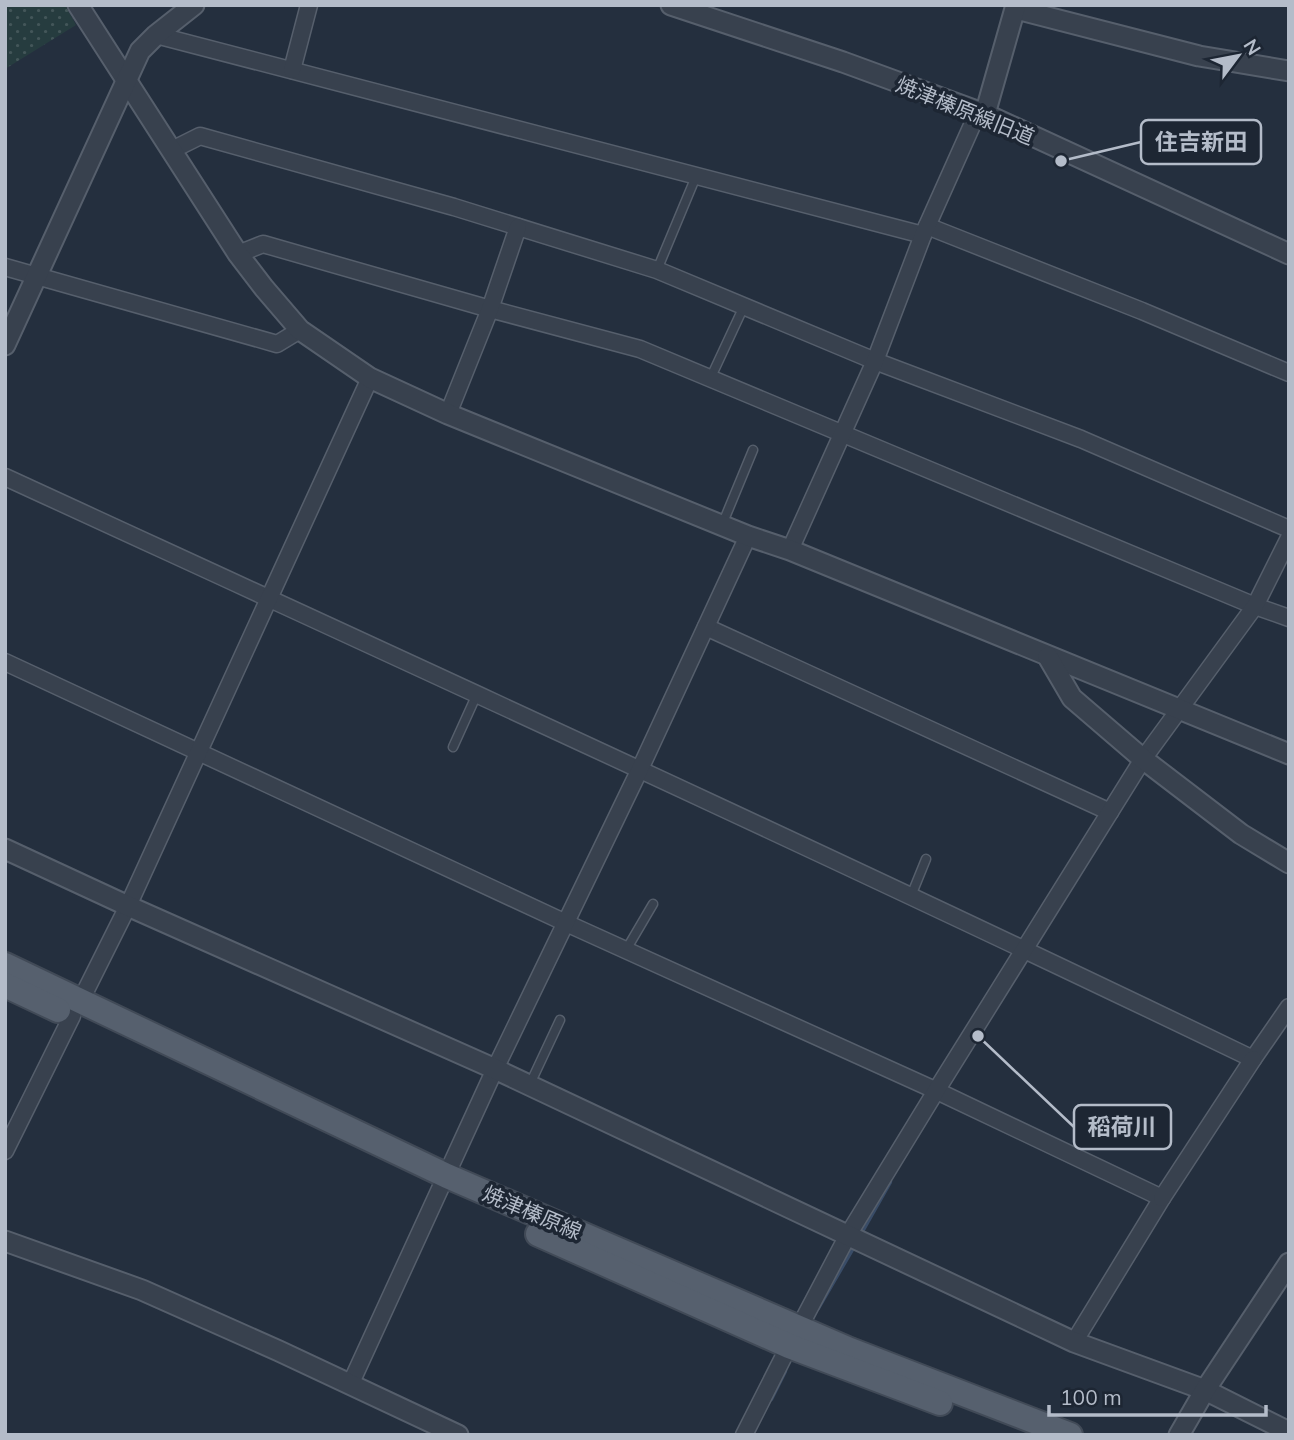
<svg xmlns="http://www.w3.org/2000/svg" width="1294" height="1440" font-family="Mulish,'Noto Sans JP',sans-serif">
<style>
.grass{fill:url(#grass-dots)}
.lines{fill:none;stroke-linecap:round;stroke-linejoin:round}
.stream{stroke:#394c67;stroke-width:4.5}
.service-casing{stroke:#565f6c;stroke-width:11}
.minor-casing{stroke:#565f6c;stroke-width:19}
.tertiary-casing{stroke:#565f6c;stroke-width:23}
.primary-casing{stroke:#414a57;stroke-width:28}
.service{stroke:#38414e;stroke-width:8}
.minor{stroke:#38414e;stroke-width:16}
.tertiary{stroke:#38414e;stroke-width:19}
.primary{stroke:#56606e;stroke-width:24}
.labels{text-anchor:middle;stroke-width:7;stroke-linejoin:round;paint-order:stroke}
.street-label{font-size:21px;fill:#b4bcc9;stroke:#1d2633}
.leader{fill:none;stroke:#b4bcc9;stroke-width:2.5}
.callout-dot{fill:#b4bcc9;stroke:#1d2633;stroke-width:2.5}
.callout{fill:#1d2633;stroke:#b4bcc9;stroke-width:2.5}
.callout-label{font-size:23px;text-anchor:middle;font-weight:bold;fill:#b4bcc9}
</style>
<defs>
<pattern id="grass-dots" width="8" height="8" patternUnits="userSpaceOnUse" patternTransform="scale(1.75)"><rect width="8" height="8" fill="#263c3f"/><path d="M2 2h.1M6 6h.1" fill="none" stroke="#435659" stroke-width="1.8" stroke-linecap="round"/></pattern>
</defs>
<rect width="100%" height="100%" fill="#242f3e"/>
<path class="grass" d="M5,5H65L76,25L5,69Z"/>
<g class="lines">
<g class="stream">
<path d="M860,1235L890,1182"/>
<path d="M818,1308L854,1246"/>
<path d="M771,1399L785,1371"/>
</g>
<g class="service-casing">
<g id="service">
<path d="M657,270L697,174"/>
<path d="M711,377L745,304"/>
<path d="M722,525L753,450"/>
<path d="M453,747L477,694"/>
<path d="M911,896L926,859"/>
<path d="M626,950L653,904"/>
<path d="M530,1084L560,1020"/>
</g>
</g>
<g class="minor-casing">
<g id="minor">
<path d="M156,35L923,235"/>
<path d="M292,70L309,5"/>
<path d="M172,150L200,136L454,207L657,270L875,361L1081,439L1289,529"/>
<path d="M927,226L1142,311L1289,373"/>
<path d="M238,254L263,244L490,309L640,349L1255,606L1289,618"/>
<path d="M5,267L277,344L300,330"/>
<path d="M448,414L490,309L518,227"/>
<path d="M5,477C422,669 840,860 1253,1059L1289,1007"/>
<path d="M790,550L875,361L923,235L978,112"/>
<path d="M706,627L1110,812"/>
<path d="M5,662L566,923L937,1091L1162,1198L1074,1342"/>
<path d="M80,1002L128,906L370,378"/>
<path d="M5,1151L72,1016"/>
<path d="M1162,1198L1253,1059"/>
<path d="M799,1328L848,1235L936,1091L1143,759L1255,606L1289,538"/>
<path d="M350,1385L495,1069L640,769L748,536"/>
<path d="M744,1435L789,1346"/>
</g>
</g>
<g class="tertiary-casing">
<g id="tertiary">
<path d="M78,5L238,254L264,288L300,330L370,378L448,414L748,536L790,550L1289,754"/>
<path d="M671,5L843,62L985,114L1289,254"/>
<path d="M1016,9L1199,56L1289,71"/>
<path d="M985,114L1016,5"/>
<path d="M5,345L140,51L156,35L194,5"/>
<path d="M1048,657L1072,698L1143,759L1241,834L1289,863"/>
<path d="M5,849L128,906L495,1069L1074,1342L1205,1390L1289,1432"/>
<path d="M5,1241L142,1290L279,1351L458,1435"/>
<path d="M1179,1435L1205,1390L1289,1263"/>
</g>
</g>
<g class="primary-casing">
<g id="primary">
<path d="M5,965L447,1176L850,1350L1070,1435"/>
<path d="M5,985L58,1010"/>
<path d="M538,1234L789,1346L940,1403"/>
</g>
</g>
<use href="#service" class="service"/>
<use href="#minor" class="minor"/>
<use href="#tertiary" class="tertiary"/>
<use href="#primary" class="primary"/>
</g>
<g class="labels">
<g class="street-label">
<text transform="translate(965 111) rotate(22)" y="7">焼津榛原線旧道</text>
<text transform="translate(532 1213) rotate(23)" y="7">焼津榛原線</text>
</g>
</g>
<path class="leader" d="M1061 161L1141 142M978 1036L1074 1127"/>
<g class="callout-dot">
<circle cx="1061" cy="161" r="7"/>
<circle cx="978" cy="1036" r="7"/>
</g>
<g class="callout">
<rect x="1141" y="120" width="120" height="44" rx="7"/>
<rect x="1074" y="1105" width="97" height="44" rx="7"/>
</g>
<g class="callout-label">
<text x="1201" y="150">住吉新田</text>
<text x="1122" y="1135">稻荷川</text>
</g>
<rect width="1294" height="1440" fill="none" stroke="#b4bcc9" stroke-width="14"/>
<g transform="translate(1238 56) rotate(58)" stroke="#1d2633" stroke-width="5" paint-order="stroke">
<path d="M0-5L12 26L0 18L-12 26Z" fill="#b4bcc9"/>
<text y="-10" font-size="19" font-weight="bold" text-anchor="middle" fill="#b4bcc9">N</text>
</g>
<path d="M1049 1405v10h217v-10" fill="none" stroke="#b4bcc9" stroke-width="3.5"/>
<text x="1060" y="1405" font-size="21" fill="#b4bcc9" stroke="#1d2633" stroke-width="5" paint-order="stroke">100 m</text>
</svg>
